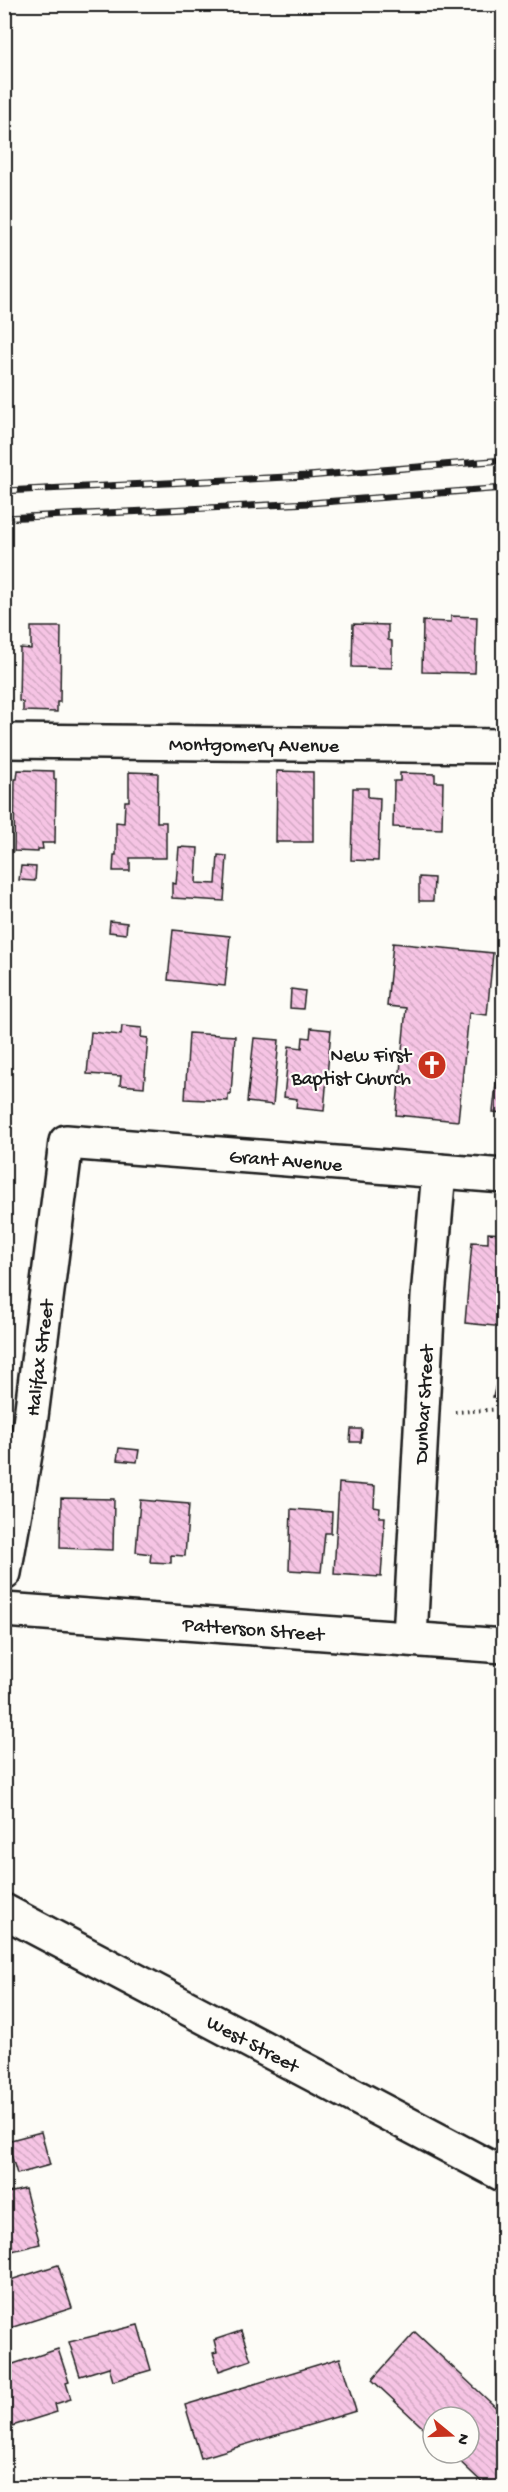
<svg xmlns="http://www.w3.org/2000/svg" width="508" height="2492" font-family="'Gochi Hand',sans-serif">
<style>
.building{fill:url(#building-back-hatch);stroke:#1c1c1c;stroke-width:1.5}
.lines{fill:none;stroke-linecap:round;stroke-linejoin:round}
.street-casing{stroke:#1c1c1c;stroke-width:38}
.secondary-casing{stroke:#1c1c1c;stroke-width:38}
.path{stroke:#1c1c1c;stroke-width:4;stroke-dasharray:1.5 4.5;stroke-linecap:butt}
.street{stroke:#fdfcf7;stroke-width:33}
.secondary{stroke:#fdfcf7;stroke-width:33}
.rail-casing{stroke:#1c1c1c;stroke-width:7}
.rail{stroke:#fdfcf7;stroke-width:4.5;stroke-dasharray:14;stroke-linecap:butt}
.labels{text-anchor:middle;stroke-width:4.5;stroke-linejoin:round;paint-order:stroke}
.street-label{font-size:20px;fill:#1c1c1c;stroke:#fdfcf7}
.poi-label{font-size:20px;fill:#1c1c1c;stroke:#fdfcf7;text-anchor:end}
</style>
<defs>
<pattern id="building-back-hatch" width="6" height="6" patternUnits="userSpaceOnUse" patternTransform="scale(1.5)"><rect width="6" height="6" fill="#f6c4e4"/><path d="M-1 5l2 2M0 0l6 6M5-1l2 2" fill="none" stroke="#d2a8c3"/></pattern>
</defs>
<rect width="100%" height="100%" fill="#fdfcf7"/>
<filter id="ink" filterUnits="userSpaceOnUse"><feTurbulence type="fractalNoise" baseFrequency=".0167" numOctaves="2"/><feDisplacementMap in="SourceGraphic" scale="12" xChannelSelector="R" yChannelSelector="G"/><feConvolveMatrix kernelMatrix="1 2 1 2 8 2 1 2 1" color-interpolation-filters="sRGB"/></filter>
<g filter="url(#ink)">
<g class="building">
<path d="M451,616L477,617L475,673L422,672L423,621L451,622Z"/>
<path d="M353,624L388,625V640L392,641V668L352,667Z"/>
<path d="M31,627H61L60,702H57V712L23,711V702L19,701L20,648L31,649Z"/>
<path d="M18,770L54,771V779H56L55,843H42L43,849H38V852L14,851L15,779H17Z"/>
<path d="M277,771L313,772V842H276Z"/>
<path d="M129,772L158,773L157,822H166V858H130V871H113L114,855H116V822L124,823L125,801H129Z"/>
<path d="M400,773L435,774V782H443L442,829L393,827L394,781H400Z"/>
<path d="M353,788H368V797L380,798L378,861L351,860Z"/>
<path d="M179,847L198,848L196,883L216,884L218,855L227,856L224,901L172,898V883L176,884Z"/>
<path d="M4,849L9,850L7,882H4Z"/>
<path d="M21,866L36,867L35,881L19,880Z"/>
<path d="M419,877L434,878L433,901H419Z"/>
<path d="M110,921L127,923L126,934L109,932Z"/>
<path d="M173,930L230,936L225,986L168,980Z"/>
<path d="M393,943L493,953L487,1015L469,1013L458,1121L396,1115L406,1008L387,1006Z"/>
<path d="M291,989L305,991L303,1009L290,1008Z"/>
<path d="M122,1026L142,1028L141,1037L148,1038L144,1087L120,1085L121,1076L87,1074L91,1032L121,1035Z"/>
<path d="M311,1028L331,1030L324,1111L296,1108L297,1099L284,1097L289,1046L302,1048L303,1037L310,1038Z"/>
<path d="M189,1033L235,1036L231,1094H228V1101L185,1099Z"/>
<path d="M254,1038L279,1040L273,1105L247,1102Z"/>
<path d="M498,1066H504V1113L493,1112Z"/>
<path d="M488,1233L504,1234V1327L465,1323L472,1242L488,1243Z"/>
<path d="M497,1380L504,1381V1398L493,1397Z"/>
<path d="M351,1429H362L361,1442H350Z"/>
<path d="M119,1448L139,1450L137,1462L117,1460Z"/>
<path d="M339,1483L375,1486L374,1507L380,1508L379,1517H385L381,1577L334,1574Z"/>
<path d="M61,1498L114,1499L113,1550L60,1548Z"/>
<path d="M140,1500L189,1504L185,1556L171,1555V1563L150,1562L151,1554L136,1552Z"/>
<path d="M291,1509L332,1512L331,1533H325L321,1572L289,1570Z"/>
<path d="M504,1544V1581L500,1580Z"/>
<path d="M41,2132L50,2165L17,2174L7,2141Z"/>
<path d="M25,2189L40,2244L4,2253V2194Z"/>
<path d="M58,2265L72,2308L4,2330V2282Z"/>
<path d="M138,2325L151,2370L113,2381L109,2367L80,2376L69,2342Z"/>
<path d="M241,2331L251,2360L219,2371L213,2353L217,2352L214,2340Z"/>
<path d="M415,2332L504,2415V2488H488L451,2453H469V2417H433V2437L372,2380Z"/>
<path d="M58,2349L69,2382L66,2383L71,2399L55,2404L57,2412L12,2426L7,2410L4,2411V2367Z"/>
<path d="M340,2358L356,2411L201,2458L185,2405Z"/>
</g>
<g class="lines">
<g class="street-casing">
<g id="street">
<path id="s1" d="M4,741L504,746"/>
<path id="s2" d="M4,1573L29,1432L66,1142L504,1176"/>
<path id="s3" d="M4,1610L504,1646"/>
<path id="s4" d="M410,1638L428,1297L439,1171"/>
</g>
</g>
<g class="secondary-casing">
<g id="secondary">
<path id="s5" d="M4,1911L504,2175"/>
</g>
</g>
<path class="path" d="M455,1412L504,1409"/>
<use href="#street" class="street"/>
<use href="#secondary" class="secondary"/>
<g class="rail-casing">
<g id="rail">
<path d="M4,491L308,476L504,460"/>
<path d="M4,518L310,503L504,488"/>
</g>
</g>
<use href="#rail" class="rail"/>
</g>
</g>
<defs>
<g id="church-disc" transform="scale(1.5)"><circle r="9.5" fill="#c8321e" stroke="#fdfcf7"/><path d="M-1.2-6h2.4v3.5h3.3v2.4h-3.3V6h-2.4V-.1h-3.3v-2.4h3.3Z" fill="#fff"/></g>
</defs>
<g fill-rule="evenodd">
<use href="#church-disc" x="432" y="1065"/>
</g>
<g class="labels">
<g class="street-label">
<text dy="7" stroke="none"><textPath href="#s1" startOffset="250">Montgomery Avenue</textPath></text>
<text dy="7" stroke="none"><textPath href="#s2" startOffset="656">Grant Avenue</textPath></text>
<text dy="7" stroke="none"><textPath href="#s2" startOffset="218">Halifax Street</textPath></text>
<text dy="7" stroke="none"><textPath href="#s4" startOffset="234">Dunbar Street</textPath></text>
<text dy="7" stroke="none"><textPath href="#s3" startOffset="250">Patterson Street</textPath></text>
<text dy="7" stroke="none"><textPath href="#s5" startOffset="282">West Street</textPath></text>
</g>
<g class="poi-label">
<text x="411" y="1061">New First<tspan x="411" dy="23">Baptist Church</tspan></text>
</g>
</g>
<rect width="508" height="2492" fill="none" stroke="#fdfcf7" stroke-width="24"/>
<rect x="12" y="12" width="484" height="2468" fill="none" stroke="#1c1c1c" stroke-width="2" filter="url(#ink)"/>
<g transform="translate(451 2435) rotate(109)"><circle r="28" fill="#fdfcf7" stroke="#a3a29f" stroke-width="1.5"/>
<path d="M0-4.5L10 22L0 15L-10 22Z" fill="#c8321e"/>
<text y="-9" font-size="16" font-weight="bold" text-anchor="middle" fill="#1c1c1c">N</text>
</g>
</svg>
